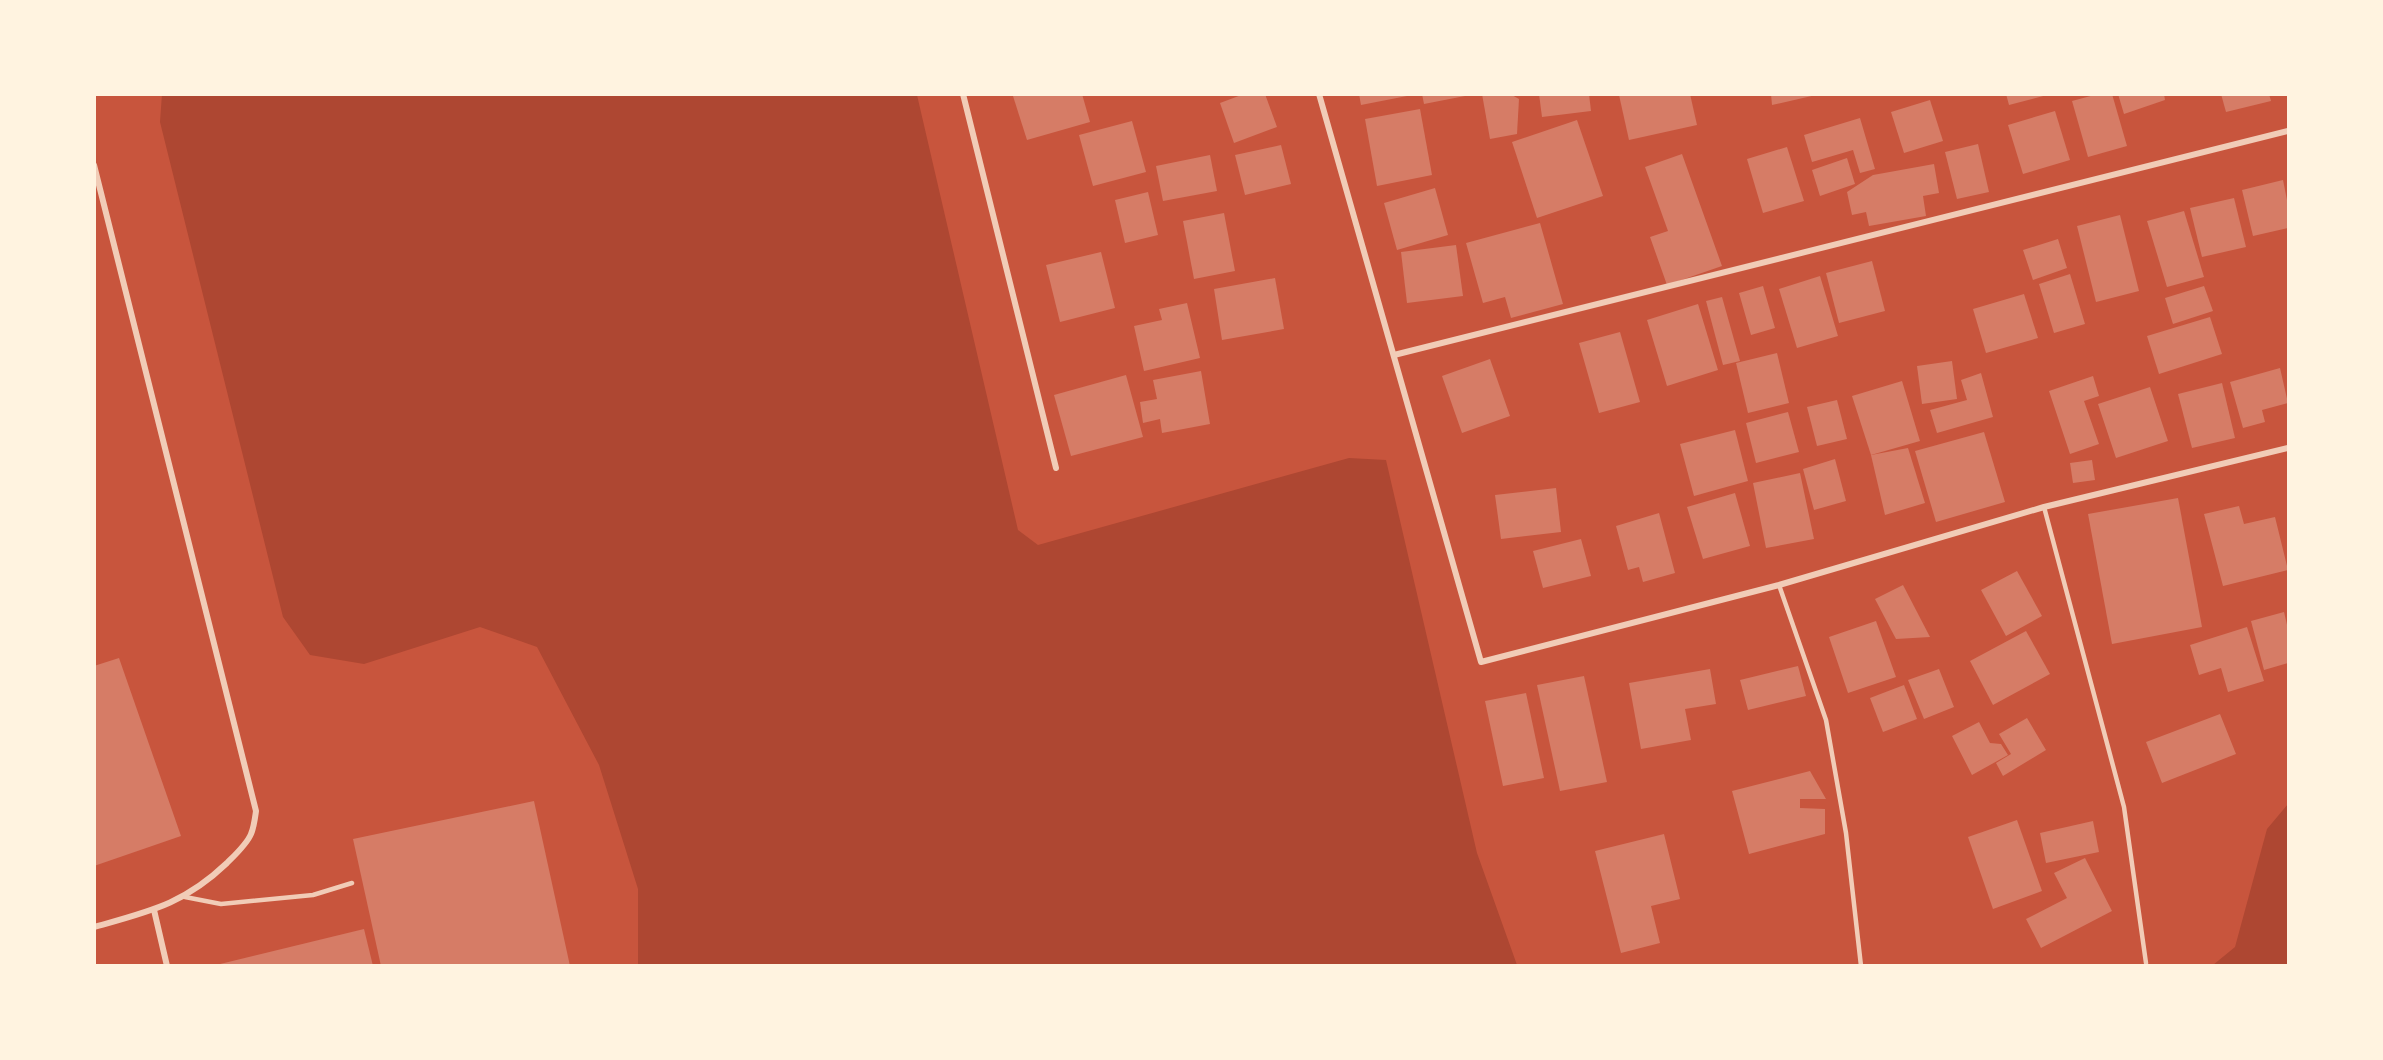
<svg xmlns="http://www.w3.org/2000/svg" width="2383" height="1060" font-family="Mulish,sans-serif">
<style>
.green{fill:#ae4732}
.building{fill:#d67c66}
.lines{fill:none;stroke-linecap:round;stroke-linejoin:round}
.service{stroke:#f1ccb7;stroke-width:4.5}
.minor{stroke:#f1ccb7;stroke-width:6}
</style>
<rect width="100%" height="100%" fill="#c8553d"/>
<g class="green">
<path d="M162,94L917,95L1018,530L1038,545L1349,458L1386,460L1477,853L1517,965H638V889L599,765L537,647L480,627L364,664L310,655L283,617L160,122Z"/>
<path d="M2288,804V965H2213L2235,947L2267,829Z"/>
</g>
<g class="building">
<path d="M1018,94H1082L1090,122L1027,140L1013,96Z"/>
<path d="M1244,94H1265L1277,127L1234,143L1220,103Z"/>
<path d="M1359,94H1407V96L1361,105Z"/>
<path d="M1422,94H1465V96L1424,104Z"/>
<path d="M1482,94H1510L1519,99L1517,134L1490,139Z"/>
<path d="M1539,94H1589L1591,111L1542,117Z"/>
<path d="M1690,94L1697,125L1629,140L1619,95Z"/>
<path d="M1771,94H1815L1816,95L1772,105Z"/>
<path d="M2006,94H2047V95L2009,105Z"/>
<path d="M2098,94H2112L2127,146L2088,157L2072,101Z"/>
<path d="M2118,94H2164L2165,100L2124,114Z"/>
<path d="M2221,94H2269L2271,101L2226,112Z"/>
<path d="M1930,100L1943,141L1904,153L1891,112Z"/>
<path d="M1420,109L1432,175L1377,186L1365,119Z"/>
<path d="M2055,111L2070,160L2023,174L2008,125Z"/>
<path d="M1860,118L1875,169L1860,173L1853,150L1812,162L1804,135Z"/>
<path d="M1577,120L1603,196L1537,218L1512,142Z"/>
<path d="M1132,121L1146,172L1093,186L1079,135Z"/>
<path d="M1978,144L1989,192L1957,199L1945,152Z"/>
<path d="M1281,145L1291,184L1245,195L1235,155Z"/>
<path d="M1787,147L1804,201L1763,213L1747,159Z"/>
<path d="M1682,154L1722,266L1667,285L1650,237L1668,231L1645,167Z"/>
<path d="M1210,155L1217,191L1163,201L1156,166Z"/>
<path d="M1847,158L1855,184L1820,196L1812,170Z"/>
<path d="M1934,164L1939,193L1923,196L1926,216L1869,226L1866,212L1852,215L1847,192L1873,175Z"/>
<path d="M2283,180L2288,205V228L2253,236L2242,190Z"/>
<path d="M1435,188L1448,235L1397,250L1384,203Z"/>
<path d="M1148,192L1158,235L1125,243L1115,200Z"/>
<path d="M2234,198L2246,247L2202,257L2190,208Z"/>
<path d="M2184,211L2204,277L2167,287L2147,221Z"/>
<path d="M1224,213L1235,271L1194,279L1183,221Z"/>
<path d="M2120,215L2139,291L2096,302L2077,226Z"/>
<path d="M1540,223L1563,304L1511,318L1505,297L1483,303L1466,243Z"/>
<path d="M2058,239L2067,268L2033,280L2023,250Z"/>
<path d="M1456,245L1463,296L1407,303L1401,252Z"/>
<path d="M1101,252L1115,308L1060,322L1046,265Z"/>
<path d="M1872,261L1885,311L1839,323L1826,273Z"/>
<path d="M2070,274L2085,324L2054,333L2039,284Z"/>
<path d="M1820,276L1838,336L1797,348L1779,289Z"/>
<path d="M1275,278L1284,329L1222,340L1214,289Z"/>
<path d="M1763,286L1775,328L1751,335L1739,293Z"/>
<path d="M2204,286L2213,311L2173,324L2165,298Z"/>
<path d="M2024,294L2038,338L1986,353L1973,309Z"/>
<path d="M1722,297L1740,361L1723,365L1706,301Z"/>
<path d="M1187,303L1200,358L1144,371L1134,326L1162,320L1159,309Z"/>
<path d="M1698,304L1718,370L1667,386L1647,320Z"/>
<path d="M2210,317L2222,354L2159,374L2147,336Z"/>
<path d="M1620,332L1640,402L1599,413L1579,343Z"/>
<path d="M1777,353L1789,403L1748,413L1736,363Z"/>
<path d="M1490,359L1510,416L1462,433L1442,376Z"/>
<path d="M1952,361L1957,399L1922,404L1917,366Z"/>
<path d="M2280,368L2288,403L2262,410L2265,422L2243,428L2230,382Z"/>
<path d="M1201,371L1210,424L1162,433L1160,419L1143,423L1140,402L1157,399L1153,380Z"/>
<path d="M1981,373L1993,417L1937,433L1930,410L1967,400L1961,380Z"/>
<path d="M1126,375L1143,437L1071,456L1054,395Z"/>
<path d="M2093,376L2099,396L2084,401L2099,444L2070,454L2049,391Z"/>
<path d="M1902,381L1920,441L1871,455L1852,396Z"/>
<path d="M2222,383L2235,438L2192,448L2178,394Z"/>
<path d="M2150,387L2168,441L2116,458L2098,404Z"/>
<path d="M1837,400L1847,439L1817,446L1807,407Z"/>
<path d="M1788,412L1799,452L1756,463L1746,423Z"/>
<path d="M1735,430L1748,481L1694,496L1680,444Z"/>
<path d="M1984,432L2005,502L1936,522L1915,451Z"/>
<path d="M1908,448L1925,503L1885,515L1871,455Z"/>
<path d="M1835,459L1846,501L1814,510L1803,469Z"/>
<path d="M2092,460L2095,480L2073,483L2070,463Z"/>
<path d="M1800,473L1814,539L1766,548L1753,483Z"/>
<path d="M1556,488L1561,532L1501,539L1495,495Z"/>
<path d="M1735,493L1750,546L1703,559L1687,507Z"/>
<path d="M2178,498L2202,627L2112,644L2088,514Z"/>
<path d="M2239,506L2244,524L2275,517L2288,570L2223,586L2204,514Z"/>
<path d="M1659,513L1675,573L1643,582L1639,567L1628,570L1616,526Z"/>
<path d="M1581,539L1591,576L1543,588L1533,551Z"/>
<path d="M2017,571L2042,616L2006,636L1981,590Z"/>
<path d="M1903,585L1930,637L1896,639L1875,599Z"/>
<path d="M2284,612L2288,629V663L2264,670L2251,621Z"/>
<path d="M1876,621L1896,677L1848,693L1829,637Z"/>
<path d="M2247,627L2264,681L2228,692L2221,668L2199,675L2190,645Z"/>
<path d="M2026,631L2050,674L1993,705L1970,661Z"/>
<path d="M119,658L181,836L94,866V666Z"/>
<path d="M1798,666L1806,696L1748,710L1740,680Z"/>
<path d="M1710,669L1716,704L1685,709L1691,740L1641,749L1629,683Z"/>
<path d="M1939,669L1954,707L1924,719L1908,680Z"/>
<path d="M1584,676L1607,782L1560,791L1537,685Z"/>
<path d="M1904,685L1917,719L1883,732L1870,698Z"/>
<path d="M1526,693L1544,778L1503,786L1485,701Z"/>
<path d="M2220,714L2236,754L2162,783L2146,742Z"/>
<path d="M2027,718L2046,750L2003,776L1996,763L2011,754L1999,734Z"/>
<path d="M1979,722L1990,743L2001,744L2008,755L1972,775L1952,736Z"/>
<path d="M1810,771L1826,799H1800V808L1825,809V834L1749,854L1732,791Z"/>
<path d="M534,801L570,966H381L353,839Z"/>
<path d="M2017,820L2042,891L1993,909L1968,837Z"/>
<path d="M2093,821L2099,852L2046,863L2040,833Z"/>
<path d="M1664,834L1680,899L1651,906L1660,943L1621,953L1595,851Z"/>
<path d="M2085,858L2112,911L2041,948L2026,919L2067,898L2054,873Z"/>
<path d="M364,929L373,966H216V965Z"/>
</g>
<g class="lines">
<g class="service">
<path d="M2044,507L2124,807L2146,963"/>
<path d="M1779,585L1826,720L1846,833L1861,966"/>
<path d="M185,897L221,904L313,895L352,883"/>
</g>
<g class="minor">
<path d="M963,94L1056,468"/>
<path d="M1319,94L1481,662L1779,585L2044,507L2288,448"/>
<path d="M94,165L256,811C255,818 254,827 251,834C247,844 235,855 227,863C184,904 151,911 94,927"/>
<path d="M1394,355L2288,131"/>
<path d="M154,910L167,966"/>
</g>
</g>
<rect width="2383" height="1060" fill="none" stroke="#fff3e0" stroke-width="192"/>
</svg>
